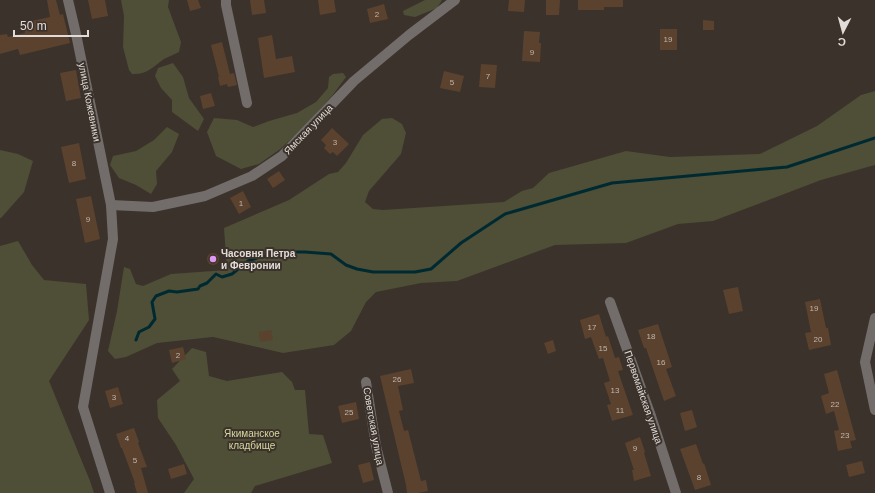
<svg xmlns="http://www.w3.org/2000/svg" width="875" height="493" font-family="Arial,sans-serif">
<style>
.green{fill:#4e4f36}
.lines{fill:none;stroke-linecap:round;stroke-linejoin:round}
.stream{stroke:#002a32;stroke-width:3}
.building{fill:#5b422e}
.minor{stroke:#726d6b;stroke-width:10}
.poi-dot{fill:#df98f2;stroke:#3b322b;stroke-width:1.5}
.labels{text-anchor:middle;stroke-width:4;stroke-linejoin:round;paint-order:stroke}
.number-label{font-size:8px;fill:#c0b6ae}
.street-label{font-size:10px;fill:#e2dcd8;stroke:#3b322b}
.poi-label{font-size:10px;font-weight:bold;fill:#e2dcd8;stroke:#3b322b;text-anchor:start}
.park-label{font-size:10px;fill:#d5d99e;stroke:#3b322b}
</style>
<rect width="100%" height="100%" fill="#3b322b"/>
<g class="green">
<path d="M121,0H169L168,7L181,42L179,52C174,54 169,57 164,59C153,67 147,75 132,74L129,70L123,47L124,16Z"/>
<path d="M425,0H442L437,8L415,17L404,15L403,11Z"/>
<path d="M173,63L183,77L189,98L204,119L198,131L172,112V100L161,88L155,76L158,68Z"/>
<path d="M343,73L346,77L332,96L299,132L279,150L259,164L241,169L216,156L207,132L214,118L237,120L253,127L269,121L297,113L316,102L328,88L329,77L333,74Z"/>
<path d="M875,91V165L821,180L713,221L678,224L626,243L555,245L457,281L421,283L376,292L366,302L351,331L334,345L283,353L213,337L157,343L126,357L115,359L108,351L117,311L124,267L130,269L136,284L143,286L171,274L227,270L224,228L289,200L329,174L338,172L346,163L363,135L382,119L392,118L402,124L406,133L401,154L369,191L365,202L373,209L383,210L504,202L522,191L533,188L549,173L626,151L670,157L760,154L817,126L861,95Z"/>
<path d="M167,127L179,134L172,152L156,171L157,184L151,194L136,185L119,178L110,165L113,156L136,151L154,140Z"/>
<path d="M0,150L18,154L33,161L24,192L1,218H0Z"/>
<path d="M18,241L32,265L44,280L86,284L89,320L49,381L90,481L94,493H0V246Z"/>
<path d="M192,348L206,352L209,376L227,381L282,372L292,382L295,390H305L309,434L323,435L332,463L255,486L251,493H184L194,479L176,445L158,418L157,400L180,381L172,369Z"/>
</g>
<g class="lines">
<path class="stream" d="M136,340L139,332L149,327L155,319L152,302L156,296L169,291L177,292L198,289L200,286L207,283L216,274L222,277L232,274L248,261L260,257L295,252H305L331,254L346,265L357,269L373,272H415L431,269L461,243L505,214L612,183L787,167L875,138"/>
</g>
<g class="building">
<path d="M47,0H56L60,15L63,14L70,43L20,55L18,49L0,54V35L7,34L8,37L25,33L23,23L50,17Z"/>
<path d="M88,0H105L108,16L92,19Z"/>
<path d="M187,0H198L201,8L190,11Z"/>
<path d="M250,0H264L266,13L252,15Z"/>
<path d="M318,0H334L336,12L320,15Z"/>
<path d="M509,0H525L524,12L508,11Z"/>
<path d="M546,0H560L559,15H546Z"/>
<path d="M578,0H623V7H604V10H578Z"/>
<path d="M384,4L388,19L370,23L367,9Z"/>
<path d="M703,20L714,21V30H703Z"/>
<rect x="660" y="29" width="17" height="21"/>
<path d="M524,31L540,32L539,43H541L540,62L522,61Z"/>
<path d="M272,35L276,59L292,56L295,72L264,78L258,38Z"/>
<path d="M222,42L230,74L234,73L237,85L228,87L227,84L220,86L218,77H219L211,45Z"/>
<path d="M481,64L497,65L495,88L479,87Z"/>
<path d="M76,70L81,98L66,101L60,73Z"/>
<path d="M444,71L464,76L460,92L440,88Z"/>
<path d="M211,93L215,106L203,109L200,96Z"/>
<path d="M332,128L349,144L337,156L333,152L330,154L324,148L326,145L321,140Z"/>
<path d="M79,143L86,179L69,183L61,147Z"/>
<path d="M279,171L285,180L273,188L267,179Z"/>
<path d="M243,191L251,207L239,214L230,198Z"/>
<path d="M91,196L100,239L85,243L76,199Z"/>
<circle cx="213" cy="259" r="6"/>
<path d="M738,287L743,311L729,314L723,290Z"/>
<path d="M820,299L826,328H828L831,345L809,350L805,333L811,332L805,302Z"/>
<path d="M599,314L606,337L608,336L615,358L619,357L623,370L618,371L633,415L612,421L607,405L611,404L604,383L610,381L603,358L599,359L591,337L585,339L580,320Z"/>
<path d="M658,324L672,367L666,369L676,396L664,401L646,348H644L638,330Z"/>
<path d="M271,330L273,340L260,342L259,332Z"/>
<path d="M553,340L556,351L548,354L544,343Z"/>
<path d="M183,347L186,359L172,363L169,350Z"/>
<path d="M411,369L414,383L398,386L403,410L399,411L404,431L408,430L421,481L426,480L428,491L418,493H407L406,485L380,376Z"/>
<path d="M837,370L856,440L850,441L852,448L838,451L834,431L839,430L834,411L826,414L821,396L829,393L824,374Z"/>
<path d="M118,387L123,404L110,408L105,391Z"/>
<path d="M356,402L359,419L342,423L338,406Z"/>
<path d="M692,410L697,427L685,431L680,413Z"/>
<path d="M134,428L139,442L138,443L147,467L141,468L148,493H137L134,483H135L122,448H121L116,434Z"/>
<path d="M640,437L645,452L644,453L651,476L634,481L632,470H634L625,443Z"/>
<path d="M696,444L703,464L704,463L711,485L695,490L680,449Z"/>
<path d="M862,461L865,473L849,477L846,465Z"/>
<path d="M370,462L374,480L363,483L358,465Z"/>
<path d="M184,464L187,474L171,479L168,469Z"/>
</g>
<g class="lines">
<g class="minor">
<path d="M68,0L76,34L111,205L113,239L83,407L110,493"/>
<path d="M226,0V5L247,103"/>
<path d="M111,205L153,207L205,196L252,176L282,156L354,81L409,35L455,0"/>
<path d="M610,302L651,416L676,493"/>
<path d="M875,318L865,362L875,410"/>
<path d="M366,382L376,446L388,493"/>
</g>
</g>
<circle class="poi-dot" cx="213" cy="259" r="4"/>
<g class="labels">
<g class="number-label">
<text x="377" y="17">2</text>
<text x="668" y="42">19</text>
<text x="532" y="55">9</text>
<text x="488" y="79">7</text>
<text x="452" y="85">5</text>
<text x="335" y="145">3</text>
<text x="74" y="166">8</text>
<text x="241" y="206">1</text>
<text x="88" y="222">9</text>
<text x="814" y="311">19</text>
<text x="592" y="330">17</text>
<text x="651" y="339">18</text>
<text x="818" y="342">20</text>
<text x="603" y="351">15</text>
<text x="178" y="358">2</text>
<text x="661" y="365">16</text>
<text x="397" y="382">26</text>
<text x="615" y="393">13</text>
<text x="114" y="400">3</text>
<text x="835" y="407">22</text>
<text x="620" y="413">11</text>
<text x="349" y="415">25</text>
<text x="845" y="438">23</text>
<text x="127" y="441">4</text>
<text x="635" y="451">9</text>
<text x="135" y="463">5</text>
<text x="699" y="480">8</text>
</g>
<g class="street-label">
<text transform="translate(90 102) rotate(79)" y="4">улица Кожевники</text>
<text transform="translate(308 129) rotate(-46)" y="4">Ямская улица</text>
<text transform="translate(644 397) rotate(71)" y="4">Первомайская улица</text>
<text transform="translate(374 426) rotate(80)" y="4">Советская улица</text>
</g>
<g class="poi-label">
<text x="221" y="257">Часовня Петра<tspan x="221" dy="12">и Февронии</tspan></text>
</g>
<g class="park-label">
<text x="252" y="437">Якиманское<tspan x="252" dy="12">кладбище</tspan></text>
</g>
</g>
<g transform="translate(843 32) rotate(186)" stroke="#3b322b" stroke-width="3" paint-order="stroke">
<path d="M0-3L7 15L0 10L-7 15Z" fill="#e2dcd8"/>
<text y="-6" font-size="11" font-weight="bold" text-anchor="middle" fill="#e2dcd8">С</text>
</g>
<path d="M14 30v6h74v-6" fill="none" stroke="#e2dcd8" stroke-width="2"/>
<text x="20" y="30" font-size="12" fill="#e2dcd8" stroke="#3b322b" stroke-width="3" paint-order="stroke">50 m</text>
</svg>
